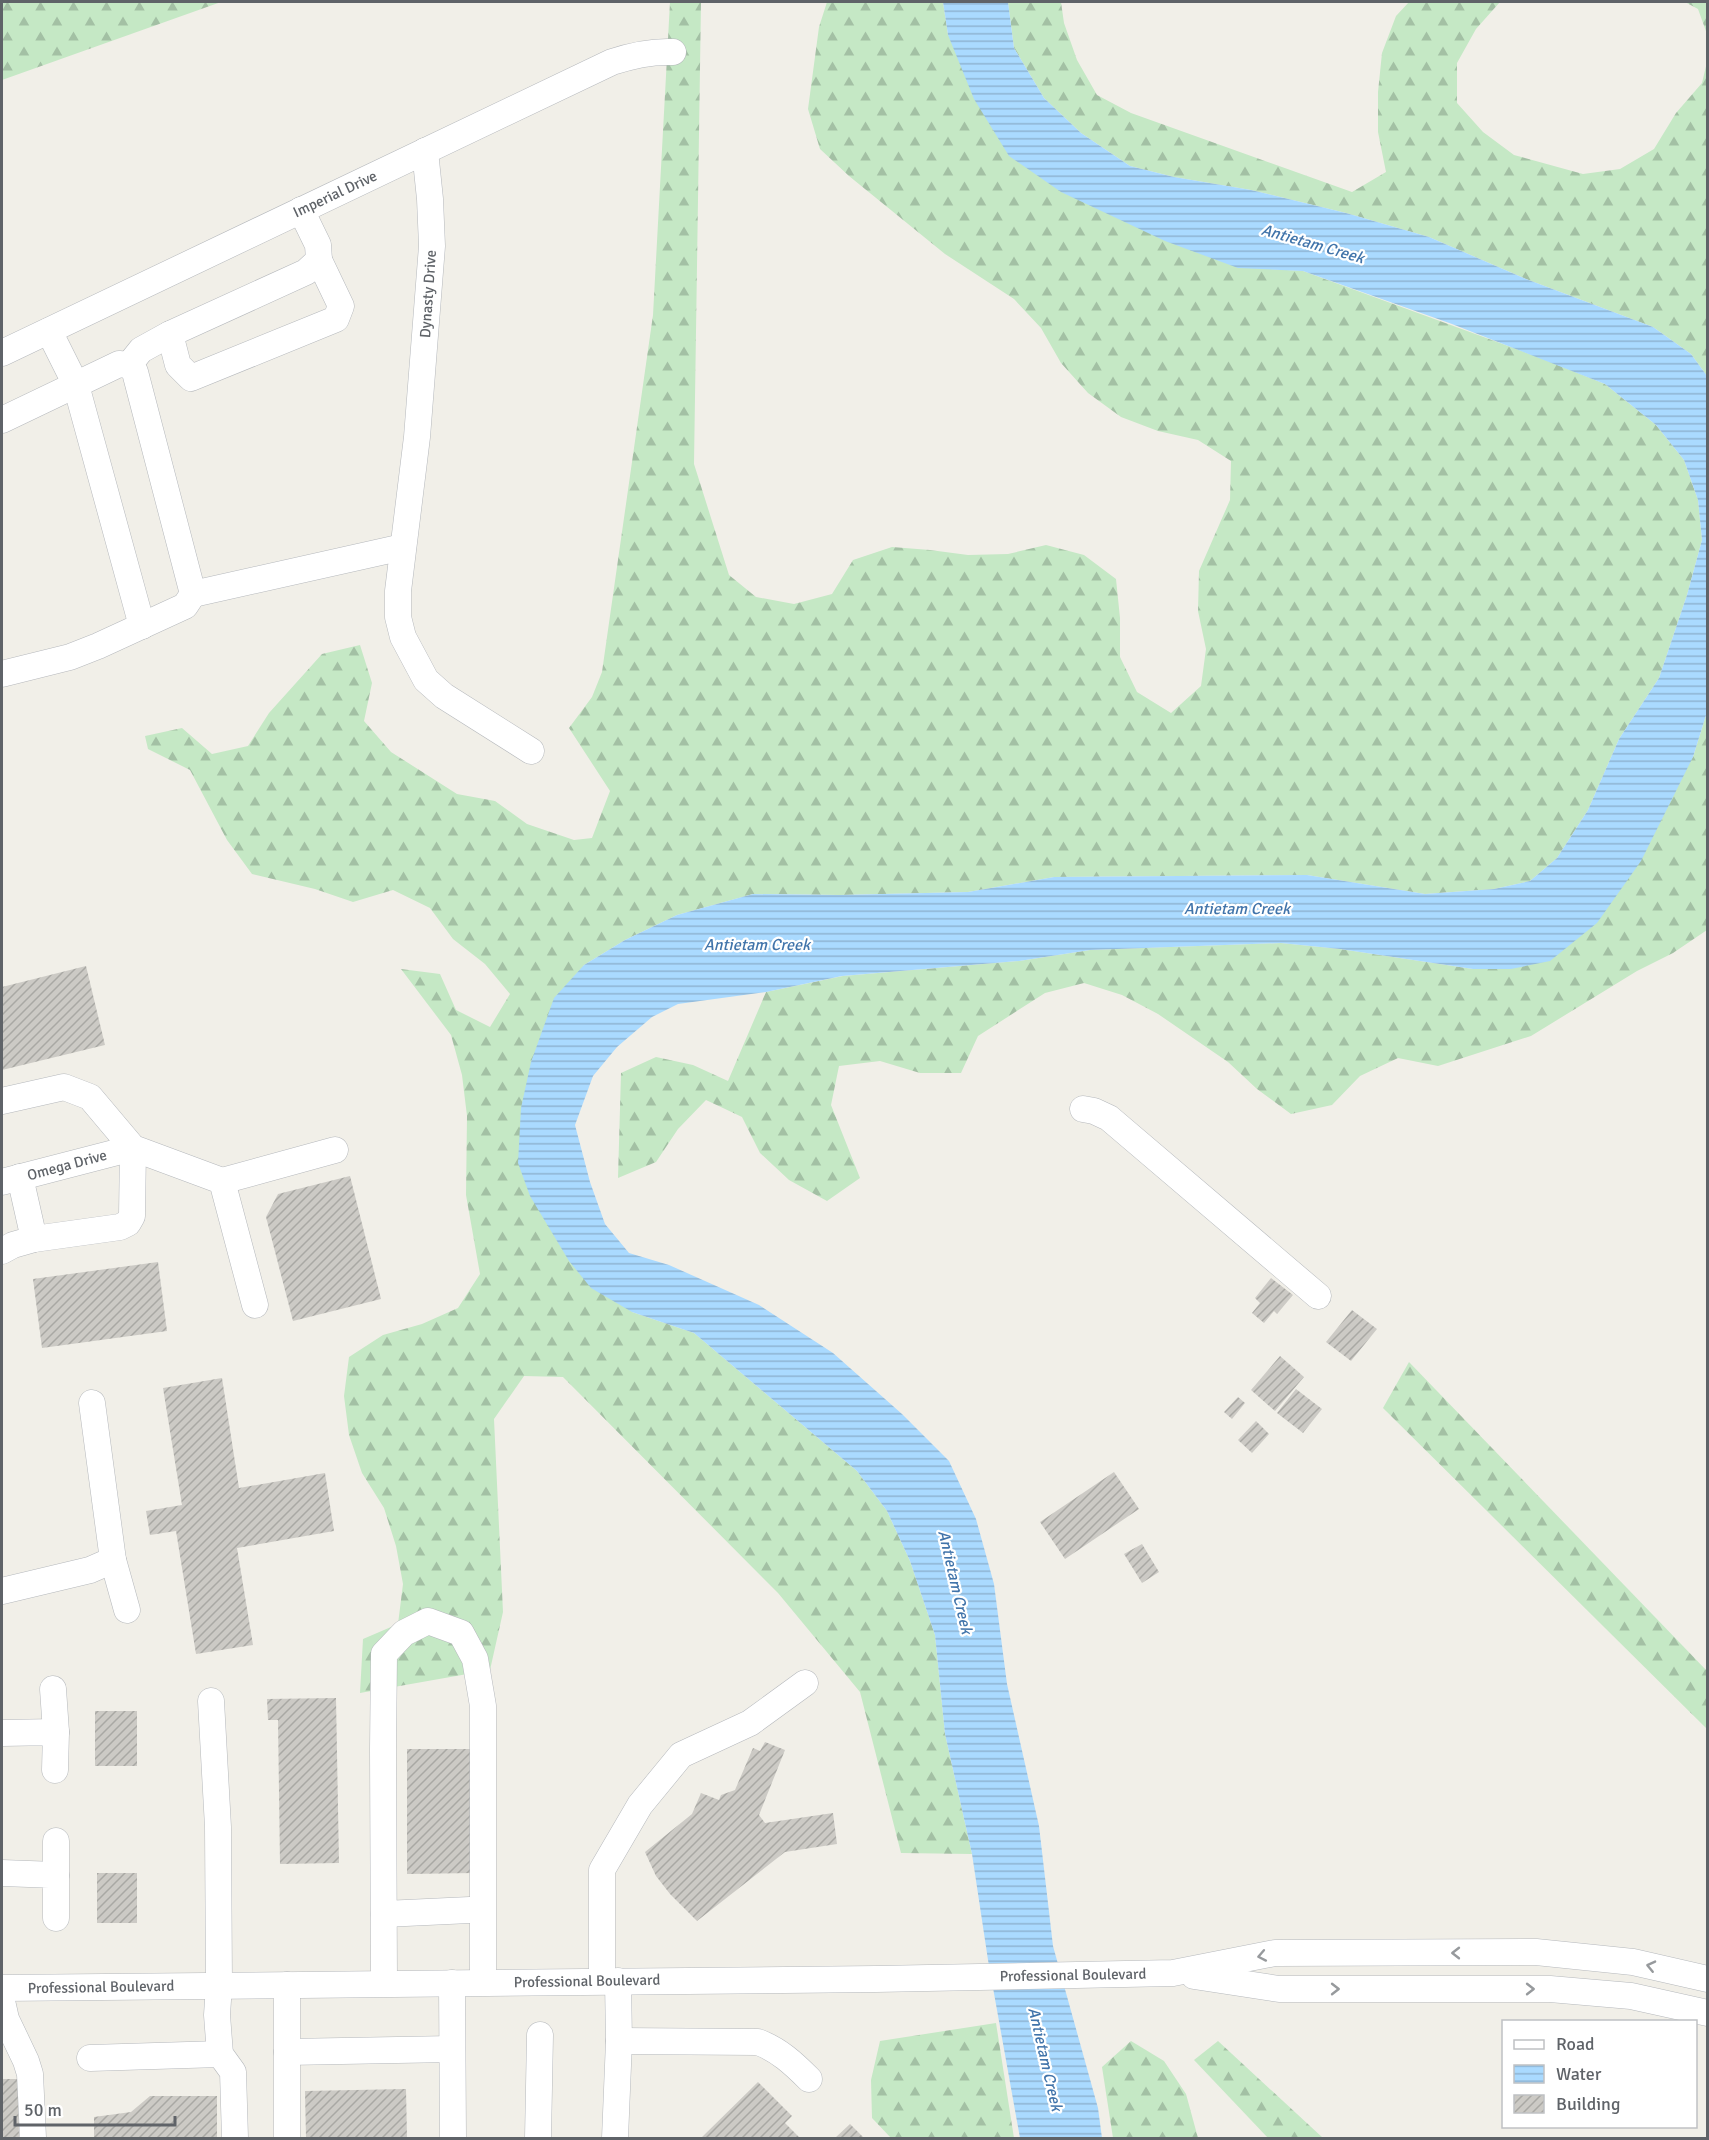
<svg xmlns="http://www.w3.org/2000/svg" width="1709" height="2140" font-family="Signika,sans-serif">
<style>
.forest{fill:url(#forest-firs)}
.water{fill:url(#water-rules)}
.building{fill:url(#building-hatch)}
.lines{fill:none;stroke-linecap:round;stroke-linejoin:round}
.minor-casing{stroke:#b5b8bc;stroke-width:27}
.minor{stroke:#fff;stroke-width:26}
.oneway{stroke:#979a9d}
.labels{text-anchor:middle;stroke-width:4.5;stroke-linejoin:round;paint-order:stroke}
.street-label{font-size:15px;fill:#5f6368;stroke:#fff}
.water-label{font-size:16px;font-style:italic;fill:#4174aa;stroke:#fff}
</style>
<defs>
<pattern id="forest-firs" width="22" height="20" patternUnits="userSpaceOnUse" patternTransform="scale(1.5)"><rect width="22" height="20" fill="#c5e8c5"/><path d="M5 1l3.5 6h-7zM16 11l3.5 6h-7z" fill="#a3c0a4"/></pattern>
<pattern id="water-rules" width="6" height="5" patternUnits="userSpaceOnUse" patternTransform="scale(1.5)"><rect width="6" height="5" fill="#aadaff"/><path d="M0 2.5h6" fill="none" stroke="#8eb4d2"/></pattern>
<pattern id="building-hatch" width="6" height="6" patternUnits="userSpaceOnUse" patternTransform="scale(1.5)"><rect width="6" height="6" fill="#cccac5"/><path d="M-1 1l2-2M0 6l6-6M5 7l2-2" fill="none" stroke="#a9a8a4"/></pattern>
</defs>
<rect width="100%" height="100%" fill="#f1efe8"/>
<g class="forest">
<path d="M2,2H221L2,80Z"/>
<path d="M670,2H701L694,464L729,575L756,597L794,604L832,594L853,560L892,547L930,550L968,555L1008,554L1046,545L1084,555L1116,579L1120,618V657L1137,692L1171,713L1201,686L1206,649L1198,611L1199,571L1230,500L1231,461L1198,440L1158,431L1121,417L1088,393L1061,363L1041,328L1014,299L945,254L849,176L820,149L808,109L819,27L827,2H943L948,35L1238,267L1303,271L1538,357L1605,384L1656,425L1684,460L1698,500L1702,540L1687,595L1659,678L1619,739L1588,810L1557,858L1530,881L1494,889L1425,894L1307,875L1054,877L968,892L840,895L753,894L677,915L625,940L584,965L531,1062L632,1312L694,1333L857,1471L887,1511L910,1561L935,1635L945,1734L972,1854L901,1853L860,1692L778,1593L563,1377L524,1376L494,1419L503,1612L490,1670L360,1693L363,1639L398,1624L403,1584L396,1546L384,1508L362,1473L349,1435L344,1396L349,1357L383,1335L422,1324L458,1308L480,1274L466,1195L467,1116L462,1075L451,1035L401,969L440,974L456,1010L490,1027L510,994L485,964L453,939L430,908L393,890L353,902L315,889L252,874L227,840L190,770L148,749L145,736L182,728L212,754L248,746L269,713L322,654L360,645L372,683L364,721L391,752L457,794L495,801L527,824L574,840L592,838L610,791L569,728L592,697L602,672L653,315Z"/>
<path d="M1008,2H1061L1064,23L1077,60L1097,95L1131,113L1352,192L1386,172L1378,132V92L1382,53L1396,16L1409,2H1500L1476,29L1457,63V103L1483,132L1514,155L1583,174L1620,169L1654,149L1676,113L1702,83L1707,62V376L1691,354L1653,327L1526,279L1429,237L1346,213L1251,190L1174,177L1130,166L1081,133L1044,98L1014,48Z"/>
<path d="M1685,2H1707V34L1698,9Z"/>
<path d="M1707,712V930L1673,953L1637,971L1531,1036L1438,1066L1398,1058L1360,1076L1332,1105L1291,1114L1257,1089L1228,1062L1158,1014L1122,995L1084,983L1045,993L978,1036L961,1073H920L880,1061L839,1066L831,1105L860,1178L827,1201L789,1180L760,1153L742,1117L706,1100L678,1129L656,1162L618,1178L621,1073L656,1057L693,1065L728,1081L766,992L843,976L1019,961L1090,950L1281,943L1340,949L1473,969L1693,757Z"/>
<path d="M1409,1362L1707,1671V1729L1383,1408Z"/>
<path d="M996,2023L1014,2138H891L872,2118L871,2080L880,2041Z"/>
<path d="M1131,2041L1164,2061L1186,2094L1198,2138H1113L1102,2067Z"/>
<path d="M1218,2041L1323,2138H1268L1194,2060Z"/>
</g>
<path class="water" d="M943,2H1008L1014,48L1044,98L1081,133L1130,166L1174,177L1251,190L1346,213L1429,237L1526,279L1653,327L1691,354L1707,376V712L1693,757L1641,861L1597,923L1550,961L1511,969H1473L1340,949L1281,943L1090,950L1019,961L842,976L766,992L678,1004L652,1017L617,1047L593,1076L575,1125L590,1182L605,1224L629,1253L669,1265L759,1305L833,1353L902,1414L949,1461L976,1519L994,1584L1007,1684L1039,1826L1053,1946L1098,2108L1102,2138H1020L988,1960L972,1854L945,1734L935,1635L910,1561L887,1511L857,1471L694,1333L632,1312L591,1288L569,1261L530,1196L518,1163L521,1108L531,1062L554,998L584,965L625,940L677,915L753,894L840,895L968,892L1054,877L1307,875L1425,894L1494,889L1530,881L1557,858L1588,810L1619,739L1659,678L1687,595L1702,540L1698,500L1684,460L1656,425L1605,384L1452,324L1303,271L1238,268L1165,241L1061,192L1009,156L974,99L948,35Z"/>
<g class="building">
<path d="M86,966L105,1045L2,1070V987Z"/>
<path d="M350,1176L381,1299L293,1321L266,1217L278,1194Z"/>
<path d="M158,1262L167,1331L42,1348L33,1279Z"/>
<path d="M1271,1278L1293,1295L1277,1314L1274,1311L1264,1323L1252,1313L1260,1303L1255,1298Z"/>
<path d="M1352,1310L1377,1329L1351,1361L1326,1342Z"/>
<path d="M1280,1356L1304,1377L1275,1411L1251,1390Z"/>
<path d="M222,1378L239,1488L325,1473L334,1531L237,1548L253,1645L196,1654L176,1531L150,1535L146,1511L182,1505L163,1388Z"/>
<path d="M1296,1389L1322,1409L1303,1433L1277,1413Z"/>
<path d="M1238,1397L1245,1403L1232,1419L1224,1412Z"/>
<path d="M1256,1421L1269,1434L1252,1453L1238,1440Z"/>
<path d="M1114,1472L1139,1509L1065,1559L1040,1522Z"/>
<path d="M1142,1544L1159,1572L1142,1583L1124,1554Z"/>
<path d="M336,1698L339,1863L280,1864L278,1720H268L267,1699Z"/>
<rect x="95" y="1711" width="42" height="55"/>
<path d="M765,1742L785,1750L759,1815L765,1823L833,1813L837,1844L785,1852L697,1921L670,1894L656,1876L645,1852L692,1814L701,1793L719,1800L721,1795L735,1790L753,1748L760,1751Z"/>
<path d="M407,1749H475V1873L407,1874Z"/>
<rect x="97" y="1873" width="40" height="50"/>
<path d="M2,2079H18L19,2137L2,2138Z"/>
<path d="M758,2082L792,2116L785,2123L800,2138H701Z"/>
<path d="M406,2089L407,2138H306L305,2091Z"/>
<path d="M150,2096H217V2138H94V2117L131,2112Z"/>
<path d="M850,2124L864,2138H835Z"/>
</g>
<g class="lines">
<g class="minor-casing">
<g id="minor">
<path d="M425,151L430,199L432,246L417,437L398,591V617L403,637L426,680L444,696L531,751"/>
<path d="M49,331L76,385L142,626"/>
<path d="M170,334L178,365L191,378L336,319L341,306L319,260"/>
<path d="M2,353L612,62C633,55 651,51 673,52"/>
<path d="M129,365L141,350L170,334L306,272L319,260L318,245L301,210"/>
<path d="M2,420L119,364L129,365L135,372L193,594L185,606L98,646L70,657L2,674"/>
<path d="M193,594L403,547"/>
<path d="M2,1101L64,1087L90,1097L133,1148L222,1181L255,1305"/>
<path d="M1083,1109L1094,1111L1109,1118L1318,1296"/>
<path d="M20,1177L34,1239L120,1227L128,1223L132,1216L133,1148"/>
<path d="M222,1181L335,1150"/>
<path d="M2,1182L133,1148"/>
<path d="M2,1251L13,1245L34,1239"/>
<path d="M113,1560L127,1610"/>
<path d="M2,1591L90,1570L113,1560L92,1403"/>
<path d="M53,1689L56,1732"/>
<path d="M211,1701L218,1827L219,1985L217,2015L220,2054L233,2072L235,2138"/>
<path d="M2,1733L56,1732L55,1770"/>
<path d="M2,1873L56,1875V1918"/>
<path d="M56,1875V1841"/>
<path d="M384,1914L470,1910"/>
<path d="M1194,1976L1279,1989H1550L1631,1996L1708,2013"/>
<path d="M602,1981V1870L640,1805L681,1755L750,1723L805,1683"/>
<path d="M384,1983L383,1749L384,1654L404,1633L428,1621L461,1633L475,1659L483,1706V1982"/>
<path d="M452,1983L453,2138"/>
<path d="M2,1988L876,1979L1173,1973L1275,1953L1536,1952L1633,1962L1708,1979"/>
<path d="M2,2001L6,2019L26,2061L30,2074L33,2138"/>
<path d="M619,2041L758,2042C779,2050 793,2063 809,2079"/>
<path d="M287,2052L452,2049"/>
<path d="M90,2058L220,2054"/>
<path d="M287,2138V1985"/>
<path d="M538,2138L540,2035"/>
<path d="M615,2138L619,2041L618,1981"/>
</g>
</g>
<use href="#minor" class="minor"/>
</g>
<defs><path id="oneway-chevron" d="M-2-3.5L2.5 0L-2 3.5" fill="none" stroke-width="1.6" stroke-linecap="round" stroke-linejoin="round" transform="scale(1.5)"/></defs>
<g class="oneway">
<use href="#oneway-chevron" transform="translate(1456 1953) rotate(180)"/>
<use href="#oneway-chevron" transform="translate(1262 1956) rotate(169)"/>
<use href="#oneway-chevron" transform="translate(1651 1966) rotate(-167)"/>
<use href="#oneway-chevron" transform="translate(1335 1989)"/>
<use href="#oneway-chevron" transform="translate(1530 1989)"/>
</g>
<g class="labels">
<g class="street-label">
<text transform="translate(335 194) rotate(-25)" y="5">Imperial Drive</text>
<text transform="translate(428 294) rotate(-86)" y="5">Dynasty Drive</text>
<text transform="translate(67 1165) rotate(-15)" y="5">Omega Drive</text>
<text transform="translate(1073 1975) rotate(-1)" y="5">Professional Boulevard</text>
<text transform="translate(587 1981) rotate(-1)" y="5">Professional Boulevard</text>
<text transform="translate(101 1987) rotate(-1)" y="5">Professional Boulevard</text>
</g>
<g class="water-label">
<text transform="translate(1313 243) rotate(16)" y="6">Antietam Creek</text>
<text x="1237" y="914">Antietam Creek</text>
<text x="757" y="950">Antietam Creek</text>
<text transform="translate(956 1582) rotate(77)" y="6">Antietam Creek</text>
<text transform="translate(1046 2059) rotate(77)" y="6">Antietam Creek</text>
</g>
</g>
<rect width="1709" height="2140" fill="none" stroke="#5f6368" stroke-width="6"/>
<rect x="1502" y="2020" width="195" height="108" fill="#ffffff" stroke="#bfc1c3" stroke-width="1.5"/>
<rect x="1514" y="2040" width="30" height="9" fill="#ffffff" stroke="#bfc1c3" stroke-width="1.5"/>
<text x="1556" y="2050" font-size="18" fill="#5f6368">Road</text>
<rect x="1514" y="2065" width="30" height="18" fill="url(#water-rules)" stroke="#bfc1c3" stroke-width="1.5"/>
<text x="1556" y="2080" font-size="18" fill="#5f6368">Water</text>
<rect x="1514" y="2095" width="30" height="18" fill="url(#building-hatch)" stroke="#bfc1c3" stroke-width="1.5"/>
<text x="1556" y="2110" font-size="18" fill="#5f6368">Building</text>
<path d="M15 2116v9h160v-9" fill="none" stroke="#5f6368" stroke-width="3"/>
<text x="24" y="2116" font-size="18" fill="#5f6368" stroke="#ffffff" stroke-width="4.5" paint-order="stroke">50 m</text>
</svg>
